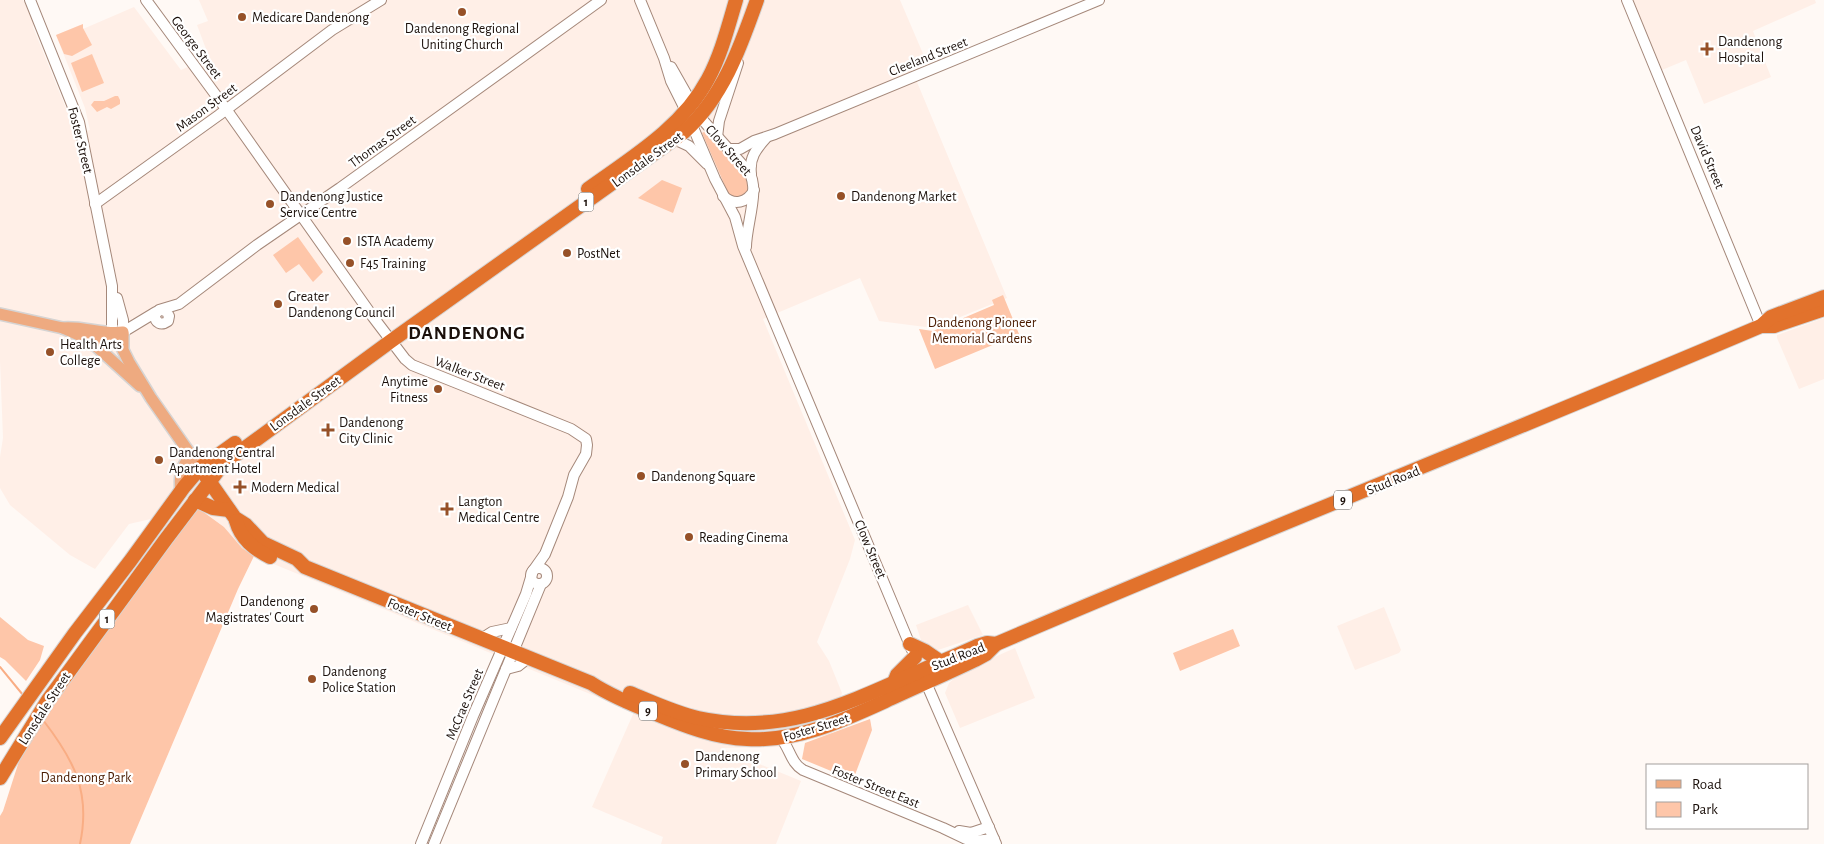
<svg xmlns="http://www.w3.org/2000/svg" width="1824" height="844" font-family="'Alegreya Sans',sans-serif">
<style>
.built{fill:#ffefe7}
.green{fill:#fec6a9}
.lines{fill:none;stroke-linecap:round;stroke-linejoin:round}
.stream{stroke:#f9ad84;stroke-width:2}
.secondary-casing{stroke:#a5887a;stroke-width:12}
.primary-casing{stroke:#d6d4d3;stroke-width:14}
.highway-casing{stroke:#d6d4d3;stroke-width:16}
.secondary{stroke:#fff;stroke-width:10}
.primary{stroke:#eeaa80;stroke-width:11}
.highway{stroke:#e2722c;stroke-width:14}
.poi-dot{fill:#965128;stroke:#fff;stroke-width:2}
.labels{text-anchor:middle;stroke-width:4.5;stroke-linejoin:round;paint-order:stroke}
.shield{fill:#fff;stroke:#5f5854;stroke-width:1}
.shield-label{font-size:12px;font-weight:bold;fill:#1b100b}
.poi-label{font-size:14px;fill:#1b100b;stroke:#fff;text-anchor:start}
.street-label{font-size:14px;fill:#1b100b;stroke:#fff}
.park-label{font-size:14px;fill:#4a1b00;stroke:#fff}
.district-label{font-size:19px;font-weight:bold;letter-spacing:1px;fill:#1b100b;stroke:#fff}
</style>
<rect width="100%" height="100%" fill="#fff9f5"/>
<g class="built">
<path d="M0,0H23L29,11L34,21L33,27L76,133L90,130L85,108L56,35L80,25L83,29L134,7L181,70L209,57L197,25L208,21L199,0H900L927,63L912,70L1007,298L933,328L879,321L860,278L763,319L855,540L850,559L817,642L829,661L842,693L832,734L780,747L720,748L801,781L776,844H661L663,837L592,807L634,712L254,556L242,548L224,527L199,508L129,524L95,569L70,555L10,505L0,488V457L3,438L0,361Z"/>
<path d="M1633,0H1815L1816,3L1753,31L1771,77L1704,104L1686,60L1662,70Z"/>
<path d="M1824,318V379L1799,389L1777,338V335Z"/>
<path d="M968,605L983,635L935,651L921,640L916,625Z"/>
<path d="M1384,607L1401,650L1399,653L1355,670L1337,626Z"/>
<path d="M1015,648L1035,698L960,728L945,693L949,683L963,671Z"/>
</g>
<g class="green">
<path d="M83,24V28L92,45L72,56L64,54L56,35Z"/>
<path d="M92,54L104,83L82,92L71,63Z"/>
<path d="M115,96H118L120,100V104L111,109L107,107L97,112L91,105L94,101H104Z"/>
<path d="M706,131L743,169L751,189L741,199L729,195L702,133Z"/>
<path d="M662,180L682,188L673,213L638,198Z"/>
<path d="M298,237L323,272L313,282L299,264L286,273L273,255Z"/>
<path d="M1003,295L1019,334L935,369L919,329L933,331L994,305L992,300Z"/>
<path d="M198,508L224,527L242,548L254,556L238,589L130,844H0V816L3,811L20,758L71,679Z"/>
<path d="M0,617L28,640L44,646L40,660L26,681L5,660L0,657Z"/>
<path d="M1233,629L1240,646L1180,671L1173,653Z"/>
<path d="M870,719L872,730L853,780L802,759L805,743Z"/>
</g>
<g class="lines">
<g class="stream">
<path d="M0,667L23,695"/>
<path d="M43,720C74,760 91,792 80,844"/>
</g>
<g class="secondary-casing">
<g id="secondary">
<path d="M30,0L79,122L112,286V333"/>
<path d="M146,0L226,109L373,317L405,359L412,365L452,381L571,429L586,439L587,445L586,454L574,475L568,497L545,554L533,571"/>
<path d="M640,0L664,58L671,81L686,111"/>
<path d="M1627,0L1761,326"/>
<path d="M671,67L692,104"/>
<path d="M700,117L748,171C761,187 746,225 746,247"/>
<path d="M692,125L715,179L735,217L743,246L912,650"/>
<path d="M717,137L719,121L738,63"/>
<path d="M674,139L689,146L707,164"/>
<path d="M728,149H740L754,141L775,134L1099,0"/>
<path d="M751,174C749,158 756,149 766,138"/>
<path d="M723,196C734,206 747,203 754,190"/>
<path d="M95,204L219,115L332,30L381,0"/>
<path d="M117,298L123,320V332L156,312"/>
<path d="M161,310L166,311L169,316L168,321C161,326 155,323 155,315L159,310L179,304L257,245L340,188L601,0"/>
<circle cx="539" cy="576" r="8"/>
<path d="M481,639L492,632L511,628"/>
<path d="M506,669L518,666L528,658"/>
<path d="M924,678L996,844"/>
<path d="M781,738C790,749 791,763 803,770L943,828L966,839L974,841L994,839"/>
<path d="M959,831L971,833L989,827"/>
<path d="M421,844L473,716L526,594L532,574"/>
<path d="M434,844L541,584"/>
</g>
</g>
<g class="primary-casing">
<g id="primary">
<path d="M0,314L63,328L81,336L102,341L113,340L123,334"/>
<path d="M63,328C83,326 103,335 123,332V350L129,362L151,398L200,468"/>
<path d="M87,341L97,347L140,386"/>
<path d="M181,492C179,477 181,467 191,455"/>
</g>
</g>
<g class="highway-casing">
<g id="highway">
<path d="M588,189C631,158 682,128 708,79C721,55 728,27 736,0"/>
<path d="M1761,326H1774L1824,309"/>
<path d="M200,468L235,518L246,525L263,543L297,559L305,567L591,683C611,696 633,705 656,714C685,726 715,738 747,739C799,742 846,719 892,698C920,685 948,673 975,660L986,654L996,644C1250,535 1507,434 1761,326L1771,317L1824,297"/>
<path d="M195,500L213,508L229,510"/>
<path d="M236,521C241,539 254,549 270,557"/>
<path d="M910,644L925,651L941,662"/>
<path d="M895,680L897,675L915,657"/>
<path d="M630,693C652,702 675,713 698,718C781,736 844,705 918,672C937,663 958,655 977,646L987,643L996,644"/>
<path d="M0,738L75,633L131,560L184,487L200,468L235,443"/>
<path d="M0,778L48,700L166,539L223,464L391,341L684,132C723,97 740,48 757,0"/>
</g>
</g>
<use href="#secondary" class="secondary"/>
<use href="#primary" class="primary"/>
<use href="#highway" class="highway"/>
</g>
<g class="poi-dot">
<circle cx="462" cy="12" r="5"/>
<circle cx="242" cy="17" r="5"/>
<path d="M1704.5 41.5h5v5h5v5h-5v5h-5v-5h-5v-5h5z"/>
<circle cx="841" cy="196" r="5"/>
<circle cx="270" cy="204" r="5"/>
<circle cx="347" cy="241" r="5"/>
<circle cx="567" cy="253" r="5"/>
<circle cx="350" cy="263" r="5"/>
<circle cx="278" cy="304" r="5"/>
<circle cx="50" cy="352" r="5"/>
<circle cx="438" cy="389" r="5"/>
<path d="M325.5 422.5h5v5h5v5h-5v5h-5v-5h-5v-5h5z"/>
<circle cx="159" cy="460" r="5"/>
<circle cx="641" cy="476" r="5"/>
<path d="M237.5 479.5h5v5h5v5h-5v5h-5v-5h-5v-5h5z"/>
<path d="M444.5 501.5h5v5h5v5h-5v5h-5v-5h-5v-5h5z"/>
<circle cx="689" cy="537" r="5"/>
<circle cx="314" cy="609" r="5"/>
<circle cx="312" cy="679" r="5"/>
<circle cx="685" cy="764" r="5"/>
</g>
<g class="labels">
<g class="shield">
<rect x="578.5" y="192.5" width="15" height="19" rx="4"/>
<rect x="1334" y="490.5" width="18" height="19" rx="4"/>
<rect x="99.5" y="609.5" width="15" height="19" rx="4"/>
<rect x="639" y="701.5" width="18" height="19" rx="4"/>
</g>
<g class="shield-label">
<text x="586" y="206">1</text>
<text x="1343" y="504">9</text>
<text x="107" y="623">1</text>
<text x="648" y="715">9</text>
</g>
<g class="poi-label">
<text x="252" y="22">Medicare Dandenong</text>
<text x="462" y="33" text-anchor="middle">Dandenong Regional<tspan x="462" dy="16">Uniting Church</tspan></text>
<text x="1718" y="46">Dandenong<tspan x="1718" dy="16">Hospital</tspan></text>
<text x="280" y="201">Dandenong Justice<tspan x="280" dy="16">Service Centre</tspan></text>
<text x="851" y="201">Dandenong Market</text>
<text x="357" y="246">ISTA Academy</text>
<text x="577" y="258">PostNet</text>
<text x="360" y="268">F45 Training</text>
<text x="288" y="301">Greater<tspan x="288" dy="16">Dandenong Council</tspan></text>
<text x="60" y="349">Health Arts<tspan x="60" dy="16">College</tspan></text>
<text x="428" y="386" text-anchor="end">Anytime<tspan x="428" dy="16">Fitness</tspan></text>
<text x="339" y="427">Dandenong<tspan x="339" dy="16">City Clinic</tspan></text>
<text x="169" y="457">Dandenong Central<tspan x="169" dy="16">Apartment Hotel</tspan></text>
<text x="651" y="481">Dandenong Square</text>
<text x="251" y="492">Modern Medical</text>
<text x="458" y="506">Langton<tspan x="458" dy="16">Medical Centre</tspan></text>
<text x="699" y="542">Reading Cinema</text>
<text x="304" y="606" text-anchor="end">Dandenong<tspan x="304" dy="16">Magistrates' Court</tspan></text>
<text x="322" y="676">Dandenong<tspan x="322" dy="16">Police Station</tspan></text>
<text x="695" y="761">Dandenong<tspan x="695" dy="16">Primary School</tspan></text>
</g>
<g class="street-label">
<text transform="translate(197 47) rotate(53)" y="5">George Street</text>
<text transform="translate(928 56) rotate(-22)" y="5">Cleeland Street</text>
<text transform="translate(206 107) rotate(-36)" y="5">Mason Street</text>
<text transform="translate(81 140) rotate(76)" y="5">Foster Street</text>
<text transform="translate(382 141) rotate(-36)" y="5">Thomas Street</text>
<text transform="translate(729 150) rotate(49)" y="5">Clow Street</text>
<text transform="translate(1708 157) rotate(67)" y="5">David Street</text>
<text transform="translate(647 159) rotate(-36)" y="5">Lonsdale Street</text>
<text transform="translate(470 373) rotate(21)" y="5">Walker Street</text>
<text transform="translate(305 403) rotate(-36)" y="5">Lonsdale Street</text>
<text transform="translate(1393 480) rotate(-22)" y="5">Stud Road</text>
<text transform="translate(871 549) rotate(67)" y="5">Clow Street</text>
<text transform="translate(420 614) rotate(22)" y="5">Foster Street</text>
<text transform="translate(958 656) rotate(-21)" y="5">Stud Road</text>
<text transform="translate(464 704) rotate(-67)" y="5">McCrae Street</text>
<text transform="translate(44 708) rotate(-57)" y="5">Lonsdale Street</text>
<text transform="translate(816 727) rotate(-17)" y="5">Foster Street</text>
<text transform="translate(876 786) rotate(22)" y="5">Foster Street East</text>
</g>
<g class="park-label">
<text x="982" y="327">Dandenong Pioneer<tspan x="982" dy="16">Memorial Gardens</tspan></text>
<text x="86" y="782">Dandenong Park</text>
</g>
<g class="district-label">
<text x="467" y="339">DANDENONG</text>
</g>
</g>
<rect x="1646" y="764" width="162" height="65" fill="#ffffff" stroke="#a49f9d"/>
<rect x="1656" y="780" width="25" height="8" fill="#eeaa80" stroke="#a49f9d"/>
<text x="1692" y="789" font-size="15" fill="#1b100b">Road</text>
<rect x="1656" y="802" width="25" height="15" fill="#fec6a9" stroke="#a49f9d"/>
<text x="1692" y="814" font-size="15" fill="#1b100b">Park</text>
</svg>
